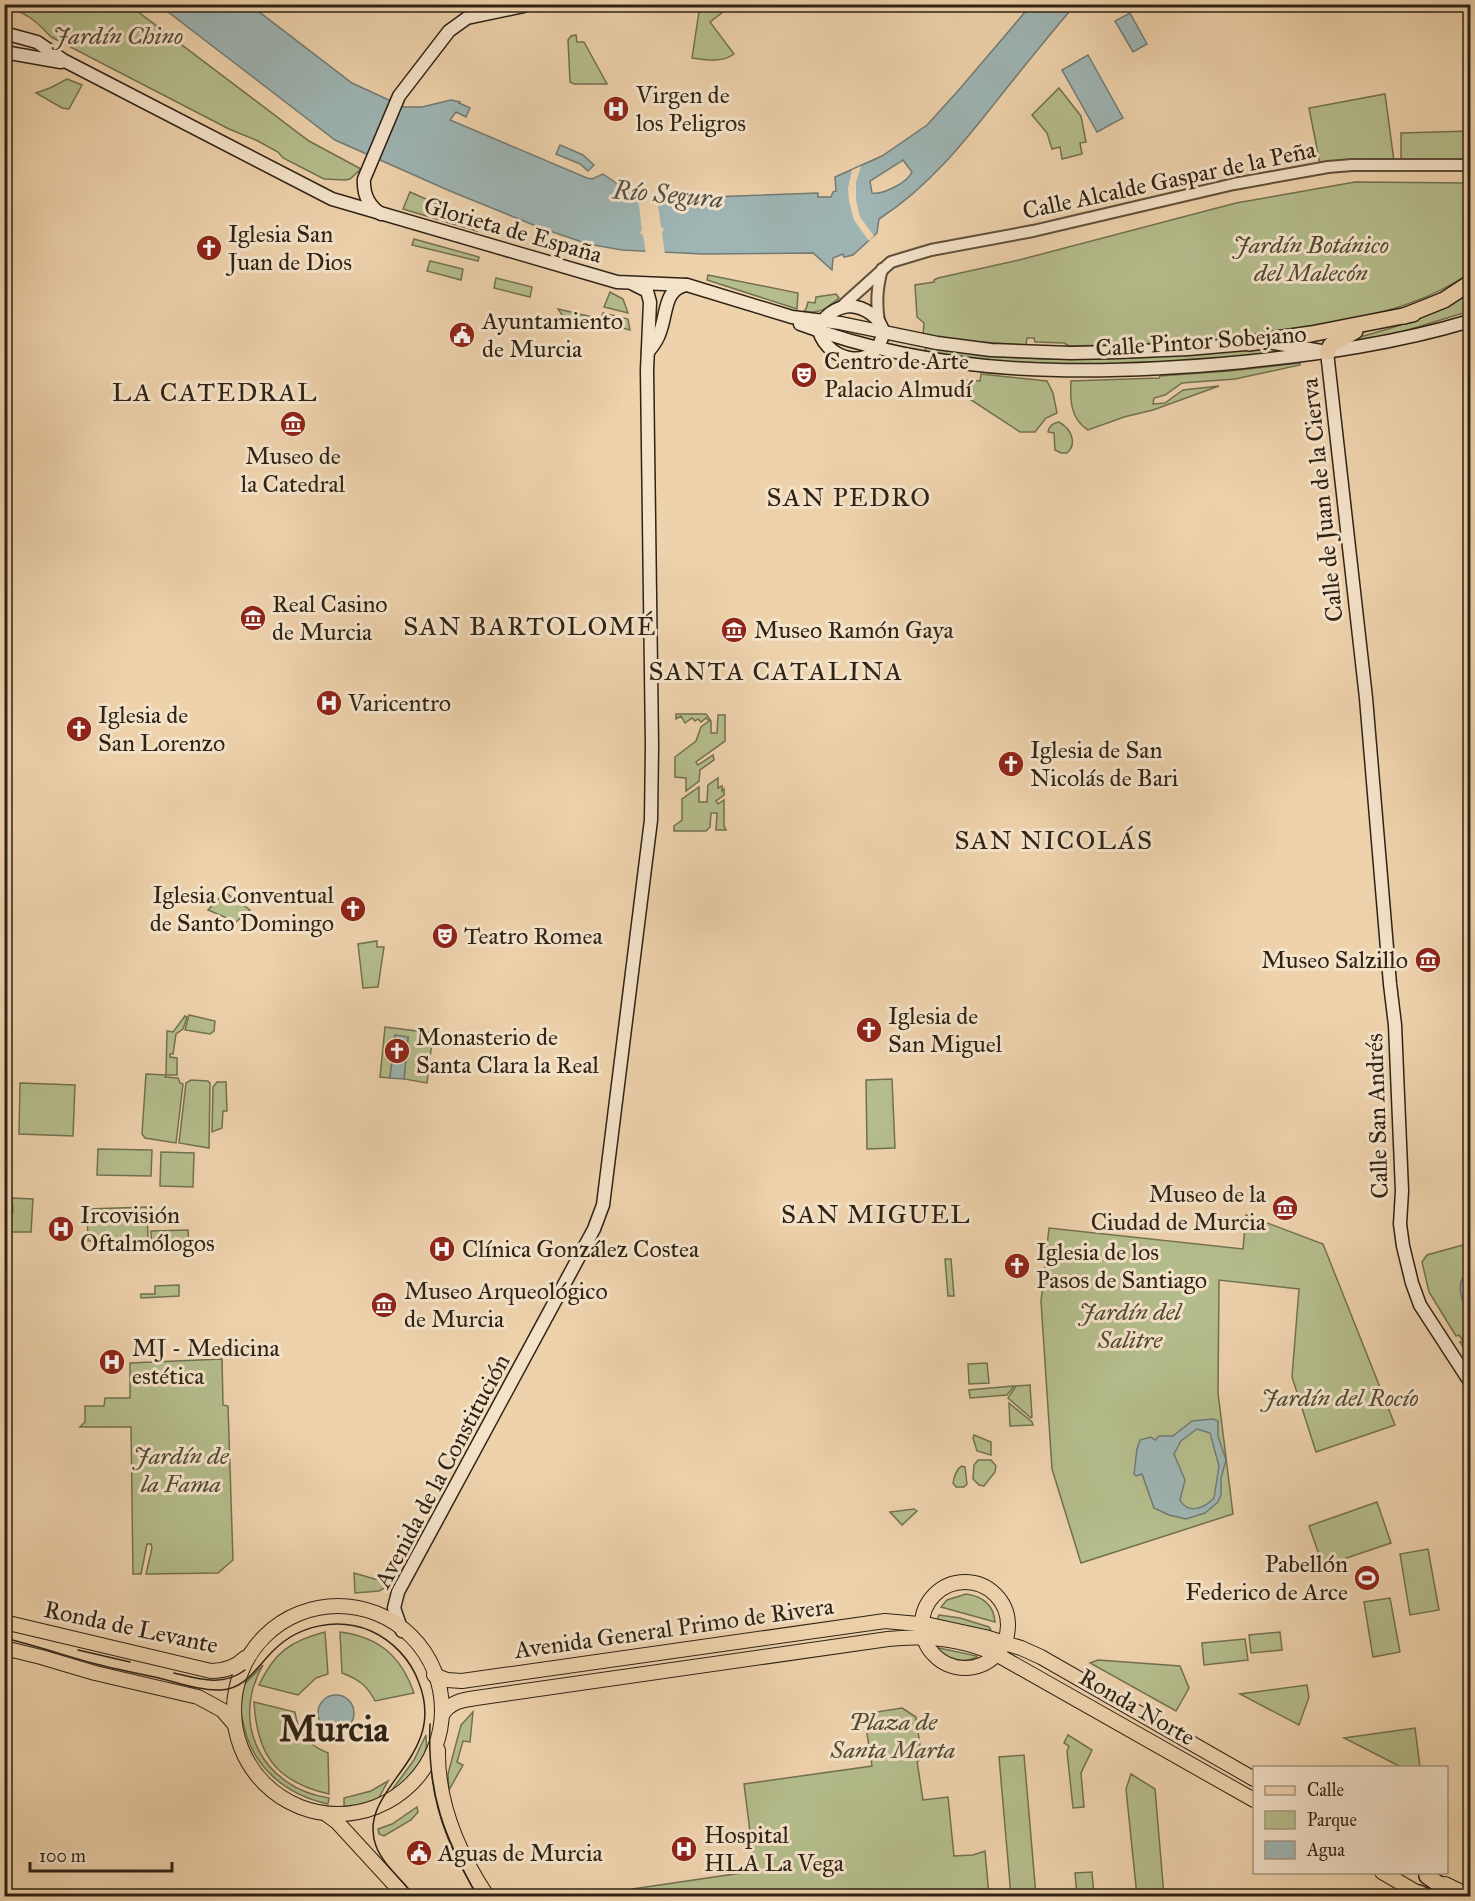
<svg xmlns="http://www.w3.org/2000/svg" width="1475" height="1901" font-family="'IM FELL Great Primer',serif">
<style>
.green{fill:#b5bd8c;stroke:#727050;stroke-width:1.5}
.water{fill:#9eb5b4;stroke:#727b74;stroke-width:1.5;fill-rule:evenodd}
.pier{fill:#eed2ac}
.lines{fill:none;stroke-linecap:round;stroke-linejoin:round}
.tertiary-casing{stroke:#5f4f3b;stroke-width:14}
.secondary-casing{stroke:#2f2315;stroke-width:15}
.primary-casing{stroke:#2f2315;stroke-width:16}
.motorway-casing{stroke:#2f2315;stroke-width:18}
.tertiary{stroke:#f4e2c9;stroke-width:10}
.secondary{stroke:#f4e2c9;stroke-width:12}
.primary{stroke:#eed2ac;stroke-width:14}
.motorway{stroke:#eed2ac;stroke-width:15}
.tram{stroke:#2f2315;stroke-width:1.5}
.labels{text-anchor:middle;stroke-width:6;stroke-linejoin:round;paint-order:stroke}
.park-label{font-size:24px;font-style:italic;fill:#504a33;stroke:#f4e2c9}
.poi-label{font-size:24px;fill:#2f2315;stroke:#f4e2c9;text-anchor:start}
.street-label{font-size:24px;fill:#2f2315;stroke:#f4e2c9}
.water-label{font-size:26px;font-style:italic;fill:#504f45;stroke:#f4e2c9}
.neighbourhood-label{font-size:26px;letter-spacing:1.5px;fill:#2f2315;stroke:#f4e2c9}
.town-label{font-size:36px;font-weight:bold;fill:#2f2315;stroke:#f4e2c9}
</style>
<rect width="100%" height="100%" fill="#eed2ac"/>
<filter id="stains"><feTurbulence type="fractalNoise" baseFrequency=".00333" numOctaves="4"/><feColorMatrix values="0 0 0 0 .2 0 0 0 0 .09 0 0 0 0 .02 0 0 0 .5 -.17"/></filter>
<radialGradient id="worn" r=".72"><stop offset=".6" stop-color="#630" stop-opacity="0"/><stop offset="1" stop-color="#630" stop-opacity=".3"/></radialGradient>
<g class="green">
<path d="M5,4L129,5L309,141L361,169L350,179L345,180L324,179L283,158L278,152L256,140L229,129L51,37C36,21 27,12 5,8Z"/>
<path d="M700,5H732L710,22L734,54C722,63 707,60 692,58Z"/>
<path d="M576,35L577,42H584L607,84H574L570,82L568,40L571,36Z"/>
<path d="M67,79L82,85L69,109L62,108L36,93L50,88Z"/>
<path d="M1059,88L1081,116L1086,142L1080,143L1082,154L1062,159L1060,147L1052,149L1047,133L1032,115Z"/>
<path d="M1385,94L1394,161L1320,164L1309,108Z"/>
<path d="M1470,131V159L1401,161V133Z"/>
<path d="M1355,182L1470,183V273C1432,299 1388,312 1343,321C1253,341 1161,344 1069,346L1064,343L1035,342L1034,338H1027L1026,345L967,341L923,335L924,323L917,317L915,285L934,282V280L938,278L1019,260L1236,203Z"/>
<path d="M410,192L480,223L477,231L403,209Z"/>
<path d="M414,239L479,257L478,261L412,245Z"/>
<path d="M430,261L463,269L461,280L427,271Z"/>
<path d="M708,275L798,293L797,309L707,280Z"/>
<path d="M496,278L532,287L530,297L494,288Z"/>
<path d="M610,292L623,299L628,313L604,307Z"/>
<path d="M1470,292V311L1388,336L1349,343L1348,340C1391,329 1433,317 1470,292Z"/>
<path d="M836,294L839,298C827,308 819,315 804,311L806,309L808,302L815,303L816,297Z"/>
<path d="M558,309L601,319L603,313L628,319L630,330L587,319L584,329L564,318Z"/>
<path d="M926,347C1036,368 1156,358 1268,347L1279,349L1280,353L1167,364L1016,365L924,353Z"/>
<path d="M1300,363V365L1235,379L1182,383L1165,395L1154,398L1153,404L1165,403L1183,390L1219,386L1153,410L1124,417L1088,430C1070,419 1070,399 1071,381L1159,378L1160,376L1230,371Z"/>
<path d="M981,374L1047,381L1053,393L1057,413L1046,418L1035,432H1020L965,396L963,391L958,388L963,380L980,381Z"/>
<path d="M1059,422C1071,429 1078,443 1067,453H1061L1055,450L1054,433L1048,432C1049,426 1053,423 1059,422Z"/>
<path d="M676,714H706L711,721V733H717L718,715H725V741L696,762L698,765L713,755L714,760L700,770L699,781L686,791V778L675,777V757L696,741L701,727L709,721L706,718L701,722L698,719L695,721L692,718L685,723L681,716L676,719Z"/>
<path d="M718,778V788L722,786V791L724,789V795L716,801L718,804L724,800V826L726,830H716L717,813H711L710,827L706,831H674V826L682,820V799L699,787V802H707L708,785Z"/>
<path d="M225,892L250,910L236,922L208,910Z"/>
<path d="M377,941V947H384L378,987L363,988L358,944Z"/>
<path d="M189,1015L215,1021L214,1031L210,1034L185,1030Z"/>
<path d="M185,1016L187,1017L183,1029L176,1034L173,1054H170V1057L177,1058V1075H166L165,1077L178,1078L180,1083L183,1084L176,1143L145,1138L142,1134L146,1074L166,1075L167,1031L173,1032Z"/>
<path d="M385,1027L433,1033L427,1083L404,1079L408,1037L395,1036L390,1078L380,1077Z"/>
<path d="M892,1079L895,1148L867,1149L866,1080Z"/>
<path d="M191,1080L208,1081L210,1083L209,1148L179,1143L186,1083Z"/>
<path d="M217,1082H226L227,1111H223L222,1128L212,1132L213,1087Z"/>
<path d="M20,1083L75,1085L73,1136L19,1134Z"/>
<path d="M98,1149L152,1150L151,1176L97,1175Z"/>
<path d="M161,1152L194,1153L193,1187L160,1186Z"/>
<path d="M12,1198L33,1199L31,1232H5V1212H13Z"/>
<path d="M147,1207L148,1239L88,1241L87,1209Z"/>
<path d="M1246,1215L1323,1244L1395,1425L1316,1452L1292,1377L1299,1289L1219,1280L1218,1393L1233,1514L1081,1563L1052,1469L1041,1301L1049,1228L1243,1249Z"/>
<path d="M188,1230L189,1250L152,1251L151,1231Z"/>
<path d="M1470,1243V1359L1460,1342L1463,1341L1459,1335L1456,1336L1429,1292L1422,1262L1427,1255Z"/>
<path d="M945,1259H951L954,1296H948Z"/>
<path d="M179,1285V1296L141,1298V1294H155V1286Z"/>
<path d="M222,1359L223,1405L228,1406L233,1560L218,1573L146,1574L152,1548L151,1544H147L141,1574H133L131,1427H80L85,1422V1406H104L105,1398H130V1363Z"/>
<path d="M987,1363L989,1383L969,1384L968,1364Z"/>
<path d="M1030,1385L1032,1417L1031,1418L1008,1398L1016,1386Z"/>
<path d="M1014,1386L1007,1395L970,1398L969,1390Z"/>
<path d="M1009,1403L1032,1422L1033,1425L1010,1426Z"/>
<path d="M974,1435L991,1442V1455L977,1451L973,1438Z"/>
<path d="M978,1460H991L996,1466L995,1472L984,1486L979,1485L973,1479L974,1465Z"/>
<path d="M962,1466L965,1467L967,1484L964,1487H956L953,1483C954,1477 956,1469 962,1466Z"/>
<path d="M1377,1502L1391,1543L1323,1566L1309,1526Z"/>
<path d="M914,1509L917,1511L902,1525L890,1512Z"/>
<path d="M1428,1549L1439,1610L1410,1615L1400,1554Z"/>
<path d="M354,1573L392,1584L379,1591L355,1593Z"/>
<path d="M966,1594C982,1596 994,1605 995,1622L941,1607L947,1600Z"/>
<path d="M1390,1598L1400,1652L1373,1657L1364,1602Z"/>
<path d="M939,1615L960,1618L989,1627L991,1630L990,1632L937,1620Z"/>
<path d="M325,1632L328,1674L316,1678L298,1695L259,1685C274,1653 290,1641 325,1632Z"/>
<path d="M340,1632C379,1637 401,1656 414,1693L375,1701C367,1685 358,1679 342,1673Z"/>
<path d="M1280,1632L1282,1650L1251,1653L1249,1635Z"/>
<path d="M1245,1639L1248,1660L1204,1665L1202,1643Z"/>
<path d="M939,1648L977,1656V1657C963,1664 950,1660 938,1650Z"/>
<path d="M1098,1660L1180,1666L1189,1688L1176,1711L1090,1663Z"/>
<path d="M263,1665C229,1724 263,1788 329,1798L328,1804C283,1794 249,1764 242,1717C240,1708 238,1697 241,1689C243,1684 258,1671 263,1665Z"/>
<path d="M1307,1685L1309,1697L1299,1725L1240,1694Z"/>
<path d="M254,1702L295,1712C298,1733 308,1745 328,1753L329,1794C276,1782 257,1755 254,1702Z"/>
<path d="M902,1708L916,1717L922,1760L917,1761L923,1800L948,1797L954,1856L973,1855L985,1851L989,1896H633L632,1889L639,1888L755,1871L744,1784L872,1766L864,1714Z"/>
<path d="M473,1712L470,1742L463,1741L457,1762L463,1765L449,1790L448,1774L461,1725Z"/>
<path d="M1415,1728L1420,1767H1401L1344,1738Z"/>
<path d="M426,1735C426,1739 427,1745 426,1749C422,1767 403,1784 389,1794L414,1760Z"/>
<path d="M1068,1735L1092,1750L1081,1773L1084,1807L1073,1808L1067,1751L1069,1746L1064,1743Z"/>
<path d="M1024,1755L1036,1896H1011L999,1757Z"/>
<path d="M1131,1774L1155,1789L1164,1896H1137L1126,1789Z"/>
<path d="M388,1781L377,1801L360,1806L344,1807V1798L371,1791Z"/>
<path d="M417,1807L418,1812L411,1820L384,1836L379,1834L378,1829L392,1824Z"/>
<path d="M1092,1872L1094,1896H1077L1075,1873Z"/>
</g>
<g class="water">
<path d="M159,5H250L352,83L404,107H422L451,100L460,102L459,103L470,108L466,117L456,112L450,120L587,178L592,179L603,174L638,198L655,199L818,193V197H831L833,192L836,191L835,177L882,156L927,125L957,92L1031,5H1075C1050,34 1026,64 1002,94C966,140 929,187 879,219L877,233L853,255L844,257L843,254L833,258L832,270L813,253L703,254L622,250L588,244L541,228L450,191L335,140ZM903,160L912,172C908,182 883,195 872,193L870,181Z"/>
<path d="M1130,13L1147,44L1133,52L1115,21Z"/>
<path d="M1088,55L1123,118L1097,132L1062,70Z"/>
<path d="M560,145L583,155L594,165L588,171L580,164L556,154Z"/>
<path d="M395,1035L408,1037L404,1079L390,1078Z"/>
<path d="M1470,1271V1317C1462,1303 1453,1281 1470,1271Z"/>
<path d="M1213,1419L1218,1421V1436L1226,1460L1221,1478V1495L1218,1502L1205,1513L1186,1519L1169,1515L1154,1508L1142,1474L1136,1476L1134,1474L1137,1449L1140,1440L1151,1437L1155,1440L1159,1436H1173L1192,1421ZM1197,1429L1210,1433L1219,1466L1214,1498C1205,1508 1188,1515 1180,1500L1185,1480L1174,1454L1181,1441Z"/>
<circle cx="336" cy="1713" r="18"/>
</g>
<g class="pier">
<path d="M861,166L856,182V200L860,217L874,236L869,241L854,220L849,201L848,188L852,170Z"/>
<path d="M638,198H657L661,227L664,229L662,233L665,255L646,254L643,235L640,233L642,230Z"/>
</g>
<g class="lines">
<g class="tertiary-casing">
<g id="tertiary">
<path d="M840,308L891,262L931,250L1033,231L1234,184L1328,167L1352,165H1470"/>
<path d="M879,322C876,302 877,288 882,269"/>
</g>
</g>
<g class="secondary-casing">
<g id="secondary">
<path d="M4,33L37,42L63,60L332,199L617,282L687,285L792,317L840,323L937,343L991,350L1071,353L1118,352L1188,349L1257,343"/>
<path d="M4,52L61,62"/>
<path d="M381,214C369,206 363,194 364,179L399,96L449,31L467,18L524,6L523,4"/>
<path d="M850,306C865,307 880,317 883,332C878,371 829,364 819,331C821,317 836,307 850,306Z"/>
<path d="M800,324C942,378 1094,376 1243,362C1320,354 1397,343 1470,321"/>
<path d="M1274,343L1327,352"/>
<path d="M648,352C653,346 658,339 660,332C667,314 664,289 686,285"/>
<path d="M1327,352L1366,698L1390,984L1395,1025L1402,1191L1400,1224L1403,1246L1412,1283L1420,1305L1470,1382"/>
<path d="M402,1631L394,1608L398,1592L594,1229L603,1205L651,820L652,746L647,370L650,302L647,291L633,284"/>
</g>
</g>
<g class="primary-casing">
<g id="primary">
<circle cx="965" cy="1625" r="43"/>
<circle cx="338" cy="1710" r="104"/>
<path d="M4,1622L211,1671C224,1671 236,1667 245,1658"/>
<path d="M4,1648L41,1657L95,1673L198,1697L222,1710L235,1725"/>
<path d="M434,1675L447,1680L462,1681L885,1621L930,1625L985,1637L1021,1648L1041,1657L1254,1779"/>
<path d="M442,1715C450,1702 462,1700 476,1698L888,1639C924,1635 963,1639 996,1654L1254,1800"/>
<path d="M438,1750C437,1803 458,1852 487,1896"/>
<path d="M326,1814L337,1822L405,1896"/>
<path d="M1382,1872L1423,1896"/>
<path d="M1445,1884L1470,1896"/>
</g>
</g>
<g class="motorway-casing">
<g id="motorway">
<path d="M1404,316L1444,300L1470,283"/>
<path d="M1249,343L1311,334L1413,314"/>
<path d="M1327,352L1331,345L1355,331"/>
<path d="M1427,1876L1456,1896"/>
<path d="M1419,1893L1425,1896"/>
</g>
</g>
<use href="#tertiary" class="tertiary"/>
<use href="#secondary" class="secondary"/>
<use href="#primary" class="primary"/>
<use href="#motorway" class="motorway"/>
<g class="tram">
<path d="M4,1638C34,1645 63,1655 92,1663C114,1669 137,1673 159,1678C179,1683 201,1691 221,1690C246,1689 258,1665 274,1650C299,1625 338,1617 371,1631C393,1641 411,1660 419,1683C449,1760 355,1788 376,1846C383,1865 403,1880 414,1896"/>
<path d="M78,1650L130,1662"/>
<path d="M174,1673C199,1679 223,1687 245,1670"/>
<path d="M430,1724C427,1794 444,1836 477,1896"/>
</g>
</g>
<defs>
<g id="hospital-disc" transform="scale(1.35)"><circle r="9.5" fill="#8f2418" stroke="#f4e2c9"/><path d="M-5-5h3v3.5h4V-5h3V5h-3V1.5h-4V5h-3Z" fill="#fff"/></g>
<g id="church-disc" transform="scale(1.35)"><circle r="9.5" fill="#8f2418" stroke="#f4e2c9"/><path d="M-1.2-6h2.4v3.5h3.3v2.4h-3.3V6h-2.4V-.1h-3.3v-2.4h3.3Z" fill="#fff"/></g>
<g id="civic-disc" transform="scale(1.35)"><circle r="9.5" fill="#8f2418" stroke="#f4e2c9"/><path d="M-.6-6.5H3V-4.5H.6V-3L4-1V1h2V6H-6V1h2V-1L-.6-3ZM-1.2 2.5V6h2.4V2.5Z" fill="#fff"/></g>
<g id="theatre-disc" transform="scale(1.35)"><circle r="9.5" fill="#8f2418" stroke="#f4e2c9"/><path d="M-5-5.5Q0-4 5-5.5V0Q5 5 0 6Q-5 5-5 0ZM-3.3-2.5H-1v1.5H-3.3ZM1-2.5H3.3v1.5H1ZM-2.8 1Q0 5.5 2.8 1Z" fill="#fff"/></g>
<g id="museum-disc" transform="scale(1.35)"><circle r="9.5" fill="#8f2418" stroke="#f4e2c9"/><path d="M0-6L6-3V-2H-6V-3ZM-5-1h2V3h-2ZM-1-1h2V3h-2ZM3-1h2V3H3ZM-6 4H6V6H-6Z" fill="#fff"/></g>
<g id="stadium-disc" transform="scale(1.35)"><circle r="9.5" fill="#8f2418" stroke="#f4e2c9"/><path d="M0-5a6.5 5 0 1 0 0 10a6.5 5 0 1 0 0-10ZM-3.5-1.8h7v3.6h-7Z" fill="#fff"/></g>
</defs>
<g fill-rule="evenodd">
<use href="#hospital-disc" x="616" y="109"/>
<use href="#church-disc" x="209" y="248"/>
<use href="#civic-disc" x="462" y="335"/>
<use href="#theatre-disc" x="804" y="375"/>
<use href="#museum-disc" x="293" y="424"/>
<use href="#museum-disc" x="253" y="618"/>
<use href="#museum-disc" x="734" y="630"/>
<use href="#hospital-disc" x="329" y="703"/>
<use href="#church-disc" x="79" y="729"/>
<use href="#church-disc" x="1011" y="764"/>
<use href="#church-disc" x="353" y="909"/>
<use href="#theatre-disc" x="445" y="936"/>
<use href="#museum-disc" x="1428" y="960"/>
<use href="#church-disc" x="869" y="1030"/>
<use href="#church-disc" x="397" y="1051"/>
<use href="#museum-disc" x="1285" y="1208"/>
<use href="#hospital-disc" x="61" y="1229"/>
<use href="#hospital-disc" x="442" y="1249"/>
<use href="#church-disc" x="1017" y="1266"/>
<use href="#museum-disc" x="384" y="1305"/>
<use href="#hospital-disc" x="112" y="1362"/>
<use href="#stadium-disc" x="1367" y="1578"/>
<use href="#hospital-disc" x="684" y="1849"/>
<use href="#civic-disc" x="419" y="1853"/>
</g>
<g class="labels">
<g class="park-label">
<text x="118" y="44">Jardín Chino</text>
<text x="1311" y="253">Jardín Botánico<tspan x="1311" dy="28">del Malecón</tspan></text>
<text x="1130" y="1320">Jardín del<tspan x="1130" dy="28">Salitre</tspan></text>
<text x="1340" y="1406">Jardín del Rocío</text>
<text x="181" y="1464">Jardín de<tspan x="181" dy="28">la Fama</tspan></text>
<text x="893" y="1730">Plaza de<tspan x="893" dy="28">Santa Marta</tspan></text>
</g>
<g class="poi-label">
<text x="636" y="103">Virgen de<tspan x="636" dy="28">los Peligros</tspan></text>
<text x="228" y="242">Iglesia San<tspan x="228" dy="28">Juan de Dios</tspan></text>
<text x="482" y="329">Ayuntamiento<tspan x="482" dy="28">de Murcia</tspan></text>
<text x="824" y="369">Centro de Arte<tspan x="824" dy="28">Palacio Almudí</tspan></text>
<text x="293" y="464" text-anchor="middle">Museo de<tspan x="293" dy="28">la Catedral</tspan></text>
<text x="272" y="612">Real Casino<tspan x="272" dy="28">de Murcia</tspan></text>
<text x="754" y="638">Museo Ramón Gaya</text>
<text x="348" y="711">Varicentro</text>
<text x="98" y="723">Iglesia de<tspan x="98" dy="28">San Lorenzo</tspan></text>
<text x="1030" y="758">Iglesia de San<tspan x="1030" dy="28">Nicolás de Bari</tspan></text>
<text x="334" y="903" text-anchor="end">Iglesia Conventual<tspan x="334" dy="28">de Santo Domingo</tspan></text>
<text x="464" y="944">Teatro Romea</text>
<text x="1408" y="968" text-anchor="end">Museo Salzillo</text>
<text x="888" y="1024">Iglesia de<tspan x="888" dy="28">San Miguel</tspan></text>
<text x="416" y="1045">Monasterio de<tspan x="416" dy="28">Santa Clara la Real</tspan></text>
<text x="1266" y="1202" text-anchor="end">Museo de la<tspan x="1266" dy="28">Ciudad de Murcia</tspan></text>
<text x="80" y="1223">Ircovisión<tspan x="80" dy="28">Oftalmólogos</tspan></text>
<text x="462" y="1257">Clínica González Costea</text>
<text x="1036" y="1260">Iglesia de los<tspan x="1036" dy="28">Pasos de Santiago</tspan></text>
<text x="404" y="1299">Museo Arqueológico<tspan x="404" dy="28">de Murcia</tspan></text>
<text x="132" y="1356">MJ - Medicina<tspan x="132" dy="28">estética</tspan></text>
<text x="1348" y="1572" text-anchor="end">Pabellón<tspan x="1348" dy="28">Federico de Arce</tspan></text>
<text x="704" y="1843">Hospital<tspan x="704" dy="28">HLA La Vega</tspan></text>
<text x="438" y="1861">Aguas de Murcia</text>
</g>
<g class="street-label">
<text transform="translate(1169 180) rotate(-12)" y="8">Calle Alcalde Gaspar de la Peña</text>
<text transform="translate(513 230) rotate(16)" y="8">Glorieta de España</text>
<text transform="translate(1201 341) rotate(-4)" y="8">Calle Pintor Sobejano</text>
<text transform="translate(1322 500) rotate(-96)" y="8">Calle de Juan de la Cierva</text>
<text transform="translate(1377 1116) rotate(-92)" y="8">Calle San Andrés</text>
<text transform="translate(442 1471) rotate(-62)" y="8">Avenida de la Constitución</text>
<text transform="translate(131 1627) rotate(12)" y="8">Ronda de Levante</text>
<text transform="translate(674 1628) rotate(-8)" y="8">Avenida General Primo de Rivera</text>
<text transform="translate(1137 1707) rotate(30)" y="8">Ronda Norte</text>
</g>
<g class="water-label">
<text transform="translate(668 194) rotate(5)" y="9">Río Segura</text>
</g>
<g class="neighbourhood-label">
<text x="215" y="401">LA CATEDRAL</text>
<text x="849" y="506">SAN PEDRO</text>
<text x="530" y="635">SAN BARTOLOMÉ</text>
<text x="776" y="680">SANTA CATALINA</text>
<text x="1054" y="849">SAN NICOLÁS</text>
<text x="876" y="1223">SAN MIGUEL</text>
</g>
<g class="town-label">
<text x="334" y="1741">Murcia</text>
</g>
</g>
<rect width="1475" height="1901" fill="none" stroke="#eed2ac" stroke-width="24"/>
<rect x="6" y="6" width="1463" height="1889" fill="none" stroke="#2f2315" stroke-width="3"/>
<rect x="12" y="12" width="1451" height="1877" fill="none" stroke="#2f2315" stroke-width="1.5"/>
<rect x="1253" y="1766" width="195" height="108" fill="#f4e2c9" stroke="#a59681" stroke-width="1.5"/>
<rect x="1265" y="1786" width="30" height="9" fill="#eed2ac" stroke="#a59681" stroke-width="1.5"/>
<text x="1307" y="1796" font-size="18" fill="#2f2315">Calle</text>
<rect x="1265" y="1811" width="30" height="18" fill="#b5bd8c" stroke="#a59681" stroke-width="1.5"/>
<text x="1307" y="1826" font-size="18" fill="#2f2315">Parque</text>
<rect x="1265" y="1841" width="30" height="18" fill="#9eb5b4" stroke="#a59681" stroke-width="1.5"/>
<text x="1307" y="1856" font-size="18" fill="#2f2315">Agua</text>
<path d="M30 1862v9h142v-9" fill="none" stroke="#2f2315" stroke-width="3"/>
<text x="39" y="1862" font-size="18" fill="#2f2315" stroke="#f4e2c9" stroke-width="4.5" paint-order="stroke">100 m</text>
<rect width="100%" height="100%" filter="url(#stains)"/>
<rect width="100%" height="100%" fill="url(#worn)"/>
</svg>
